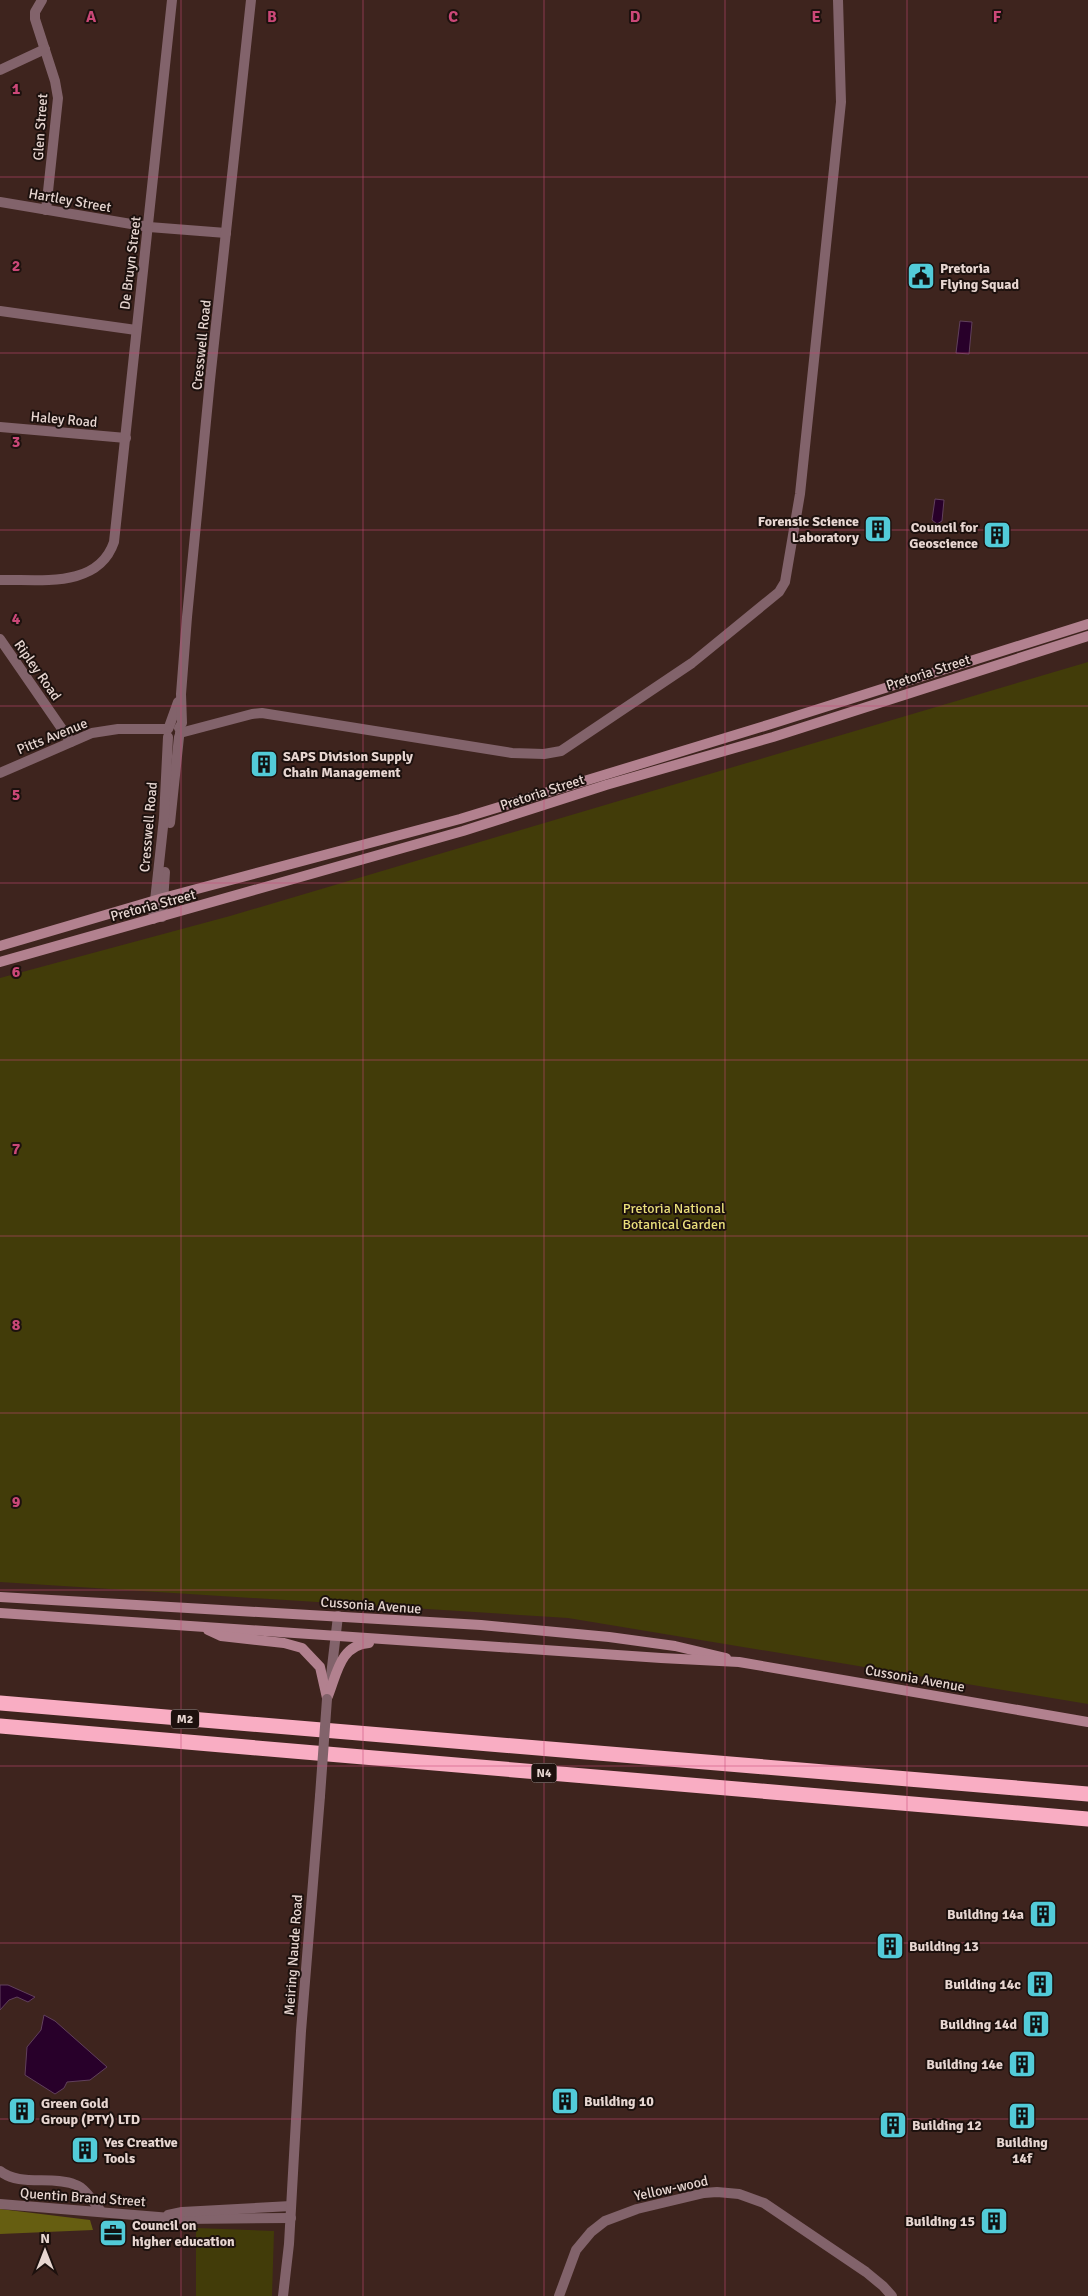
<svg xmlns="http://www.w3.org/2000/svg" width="1088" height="2296" font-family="Signika,sans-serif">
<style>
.green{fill:#423c09}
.forest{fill:#665e11}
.water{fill:#28002a;stroke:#61405c}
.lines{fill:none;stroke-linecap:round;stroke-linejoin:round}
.minor{stroke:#82636b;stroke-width:10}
.tertiary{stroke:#82636b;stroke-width:10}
.secondary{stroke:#b2818f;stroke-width:10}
.motorway{stroke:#f9adc3;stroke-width:15}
.tertiary-bridge{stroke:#82636b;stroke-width:10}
.grid{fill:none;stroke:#cb4878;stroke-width:1;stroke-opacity:0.55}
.labels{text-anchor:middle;stroke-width:4;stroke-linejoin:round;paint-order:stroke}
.shield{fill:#1d110e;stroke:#aa9b96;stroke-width:1}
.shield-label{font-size:12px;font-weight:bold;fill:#e7d6d1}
.street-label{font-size:14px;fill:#e7d6d1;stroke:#1d110e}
.poi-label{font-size:14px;font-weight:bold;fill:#e7d6d1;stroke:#1d110e;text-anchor:start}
.park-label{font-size:14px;fill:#eadf7b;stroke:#1d110e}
.grid-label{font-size:16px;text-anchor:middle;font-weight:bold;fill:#cb4878;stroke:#1d110e;stroke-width:4;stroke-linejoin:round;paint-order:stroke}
</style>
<rect width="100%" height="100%" fill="#3e241e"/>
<g class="green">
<path d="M1088,662V1704L568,1618L0,1582V978L230,916Z"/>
<path d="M196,2228L274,2231L272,2296H196Z"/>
</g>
<path class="forest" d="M0,2209L90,2220L93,2230L0,2234Z"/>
<g class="water">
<path d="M960,321L972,322L969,354L956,353Z"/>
<path d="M935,499L944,500L942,521L937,524L932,520Z"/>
<path d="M0,1985H8L35,1997L28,2002L17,1997L9,2000L0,2010Z"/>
<path d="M44,2015L55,2021L107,2067L90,2080L67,2082L64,2088L55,2094L25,2075L27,2047L41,2030Z"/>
</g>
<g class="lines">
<g class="minor">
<path d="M42,0L35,12V19L55,81L58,98L46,210"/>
<path d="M0,70L45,49"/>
<path d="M0,202L149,227L226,233"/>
<path d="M0,311L136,330"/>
<path d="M0,427L126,438"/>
<path d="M0,580C40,579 98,589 114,542L172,0"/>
<path d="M0,639L71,742"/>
<path d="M169,727L178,702"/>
<path d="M179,728L182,723L181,694L187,617L210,380L251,0"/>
<path d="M180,733L252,714L262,713L512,753L544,754L561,751L692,663L779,592L785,582L800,494L841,102L838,0"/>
<path d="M0,773L92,733L118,729H168"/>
<path d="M170,823L179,737"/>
<path d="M162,917L165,872"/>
<path d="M153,919L164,818L168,737"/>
<path d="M0,2171C20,2187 52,2175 76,2185C85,2188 94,2203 100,2210"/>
<path d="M0,2204L183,2219L291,2218"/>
<path d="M168,2215L182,2212L291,2206"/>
<path d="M559,2296L576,2250L591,2232L605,2221L637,2209L704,2193L717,2192L739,2194L764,2203L866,2272L883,2286L892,2296"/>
</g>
<g class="tertiary">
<path d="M330,1684L338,1616"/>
<path d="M283,2296L289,2244L301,2031L320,1796"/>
</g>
<g class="secondary">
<path d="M0,946L163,898L460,819L771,724L1088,624"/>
<path d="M0,962L463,831L606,785L773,737L1088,636"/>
<path d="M0,1597L481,1625L609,1637L675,1646L726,1658"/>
<path d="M0,1613L661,1658L739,1662L1088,1722"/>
<path d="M208,1630L221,1636L284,1643L302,1648L320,1667L327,1698"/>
<path d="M328,1696C337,1674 340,1645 369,1643"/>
</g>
<g class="motorway">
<path d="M0,1703C363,1735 726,1761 1088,1794"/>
<path d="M0,1726L1088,1819"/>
</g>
<path class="tertiary-bridge" d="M320,1796L327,1699"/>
</g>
<path class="grid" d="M181,0V2296M363,0V2296M544,0V2296M725,0V2296M907,0V2296M0,177H1088M0,353H1088M0,530H1088M0,706H1088M0,883H1088M0,1060H1088M0,1236H1088M0,1413H1088M0,1590H1088M0,1766H1088M0,1943H1088M0,2119H1088"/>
<defs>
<g id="civic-square" transform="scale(1.4375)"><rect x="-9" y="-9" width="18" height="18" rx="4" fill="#52cbd8" stroke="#1d110e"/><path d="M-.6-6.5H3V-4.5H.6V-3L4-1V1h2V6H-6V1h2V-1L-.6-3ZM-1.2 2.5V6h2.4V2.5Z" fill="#111"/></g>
<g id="building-square" transform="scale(1.4375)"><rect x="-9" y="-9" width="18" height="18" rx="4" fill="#52cbd8" stroke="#1d110e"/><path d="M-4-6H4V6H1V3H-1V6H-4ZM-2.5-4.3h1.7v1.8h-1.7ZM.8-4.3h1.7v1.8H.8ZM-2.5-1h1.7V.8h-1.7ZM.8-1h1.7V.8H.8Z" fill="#111"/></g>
<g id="office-square" transform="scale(1.4375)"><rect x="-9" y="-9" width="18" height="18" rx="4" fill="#52cbd8" stroke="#1d110e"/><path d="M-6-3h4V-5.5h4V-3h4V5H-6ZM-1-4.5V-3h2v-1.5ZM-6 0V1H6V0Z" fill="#111"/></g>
</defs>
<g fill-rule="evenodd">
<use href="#civic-square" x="921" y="276"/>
<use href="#building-square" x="878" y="529"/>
<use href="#building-square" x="997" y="535"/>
<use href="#building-square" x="264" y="764"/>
<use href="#building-square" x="1043" y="1914"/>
<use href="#building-square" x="890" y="1946"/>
<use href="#building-square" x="1040" y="1984"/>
<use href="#building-square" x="1036" y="2024"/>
<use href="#building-square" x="1022" y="2064"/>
<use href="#building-square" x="565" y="2101"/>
<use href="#building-square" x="22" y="2111"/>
<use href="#building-square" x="1022" y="2116"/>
<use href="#building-square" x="893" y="2125"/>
<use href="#building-square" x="85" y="2150"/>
<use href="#building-square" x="994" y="2221"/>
<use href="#office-square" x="113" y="2233"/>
</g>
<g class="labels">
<g class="shield">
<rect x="171" y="1709.5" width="28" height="19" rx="4"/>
<rect x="531.5" y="1763.5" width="25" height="19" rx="4"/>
</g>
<g class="shield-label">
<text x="185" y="1723">M2</text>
<text x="544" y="1777">N4</text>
</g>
<g class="street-label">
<text transform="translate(40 127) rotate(-86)" y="5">Glen Street</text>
<text transform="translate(70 200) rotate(10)" y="5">Hartley Street</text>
<text transform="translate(130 263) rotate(-83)" y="5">De Bruyn Street</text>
<text transform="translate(201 345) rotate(-84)" y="5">Cresswell Road</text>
<text transform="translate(64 419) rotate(5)" y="5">Haley Road</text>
<text transform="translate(38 670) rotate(55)" y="5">Ripley Road</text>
<text transform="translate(928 672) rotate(-18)" y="5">Pretoria Street</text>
<text transform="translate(52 736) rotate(-22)" y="5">Pitts Avenue</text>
<text transform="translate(542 792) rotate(-18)" y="5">Pretoria Street</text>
<text transform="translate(148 827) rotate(-85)" y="5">Cresswell Road</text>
<text transform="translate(153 905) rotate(-15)" y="5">Pretoria Street</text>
<text transform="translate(371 1605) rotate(4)" y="5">Cussonia Avenue</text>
<text transform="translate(915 1678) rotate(10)" y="5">Cussonia Avenue</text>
<text transform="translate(293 1955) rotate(-86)" y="5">Meiring Naude Road</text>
<text transform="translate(671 2188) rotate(-12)" y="5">Yellow-wood</text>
<text transform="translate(83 2197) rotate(4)" y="5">Quentin Brand Street</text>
</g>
<g class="poi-label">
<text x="940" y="273">Pretoria<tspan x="940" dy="16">Flying Squad</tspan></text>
<text x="859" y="526" text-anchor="end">Forensic Science<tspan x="859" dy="16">Laboratory</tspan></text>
<text x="978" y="532" text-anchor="end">Council for<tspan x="978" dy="16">Geoscience</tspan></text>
<text x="283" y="761">SAPS Division Supply<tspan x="283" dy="16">Chain Management</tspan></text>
<text x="1024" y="1919" text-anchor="end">Building 14a</text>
<text x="909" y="1951">Building 13</text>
<text x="1021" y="1989" text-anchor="end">Building 14c</text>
<text x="1017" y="2029" text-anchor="end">Building 14d</text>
<text x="1003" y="2069" text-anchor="end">Building 14e</text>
<text x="584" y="2106">Building 10</text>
<text x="41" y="2108">Green Gold<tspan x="41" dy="16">Group (PTY) LTD</tspan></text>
<text x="912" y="2130">Building 12</text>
<text x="104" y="2147">Yes Creative<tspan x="104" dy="16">Tools</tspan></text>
<text x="1022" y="2147" text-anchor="middle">Building<tspan x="1022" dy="16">14f</tspan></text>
<text x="975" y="2226" text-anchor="end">Building 15</text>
<text x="132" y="2230">Council on<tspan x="132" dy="16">higher education</tspan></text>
</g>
<g class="park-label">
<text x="674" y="1213">Pretoria National<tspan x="674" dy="16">Botanical Garden</tspan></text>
</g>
</g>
<g class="grid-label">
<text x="91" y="22">A</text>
<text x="272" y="22">B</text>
<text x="453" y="22">C</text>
<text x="635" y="22">D</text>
<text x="816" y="22">E</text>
<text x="997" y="22">F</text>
<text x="16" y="94">1</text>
<text x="16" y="271">2</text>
<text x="16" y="447">3</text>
<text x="16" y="624">4</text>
<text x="16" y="800">5</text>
<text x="16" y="977">6</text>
<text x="16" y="1154">7</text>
<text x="16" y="1330">8</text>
<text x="16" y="1507">9</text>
</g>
<g transform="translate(45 2251)" stroke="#1d110e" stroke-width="4" paint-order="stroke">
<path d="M0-4L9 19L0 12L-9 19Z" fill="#e7d6d1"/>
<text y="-8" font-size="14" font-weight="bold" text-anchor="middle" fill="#e7d6d1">N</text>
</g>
</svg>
